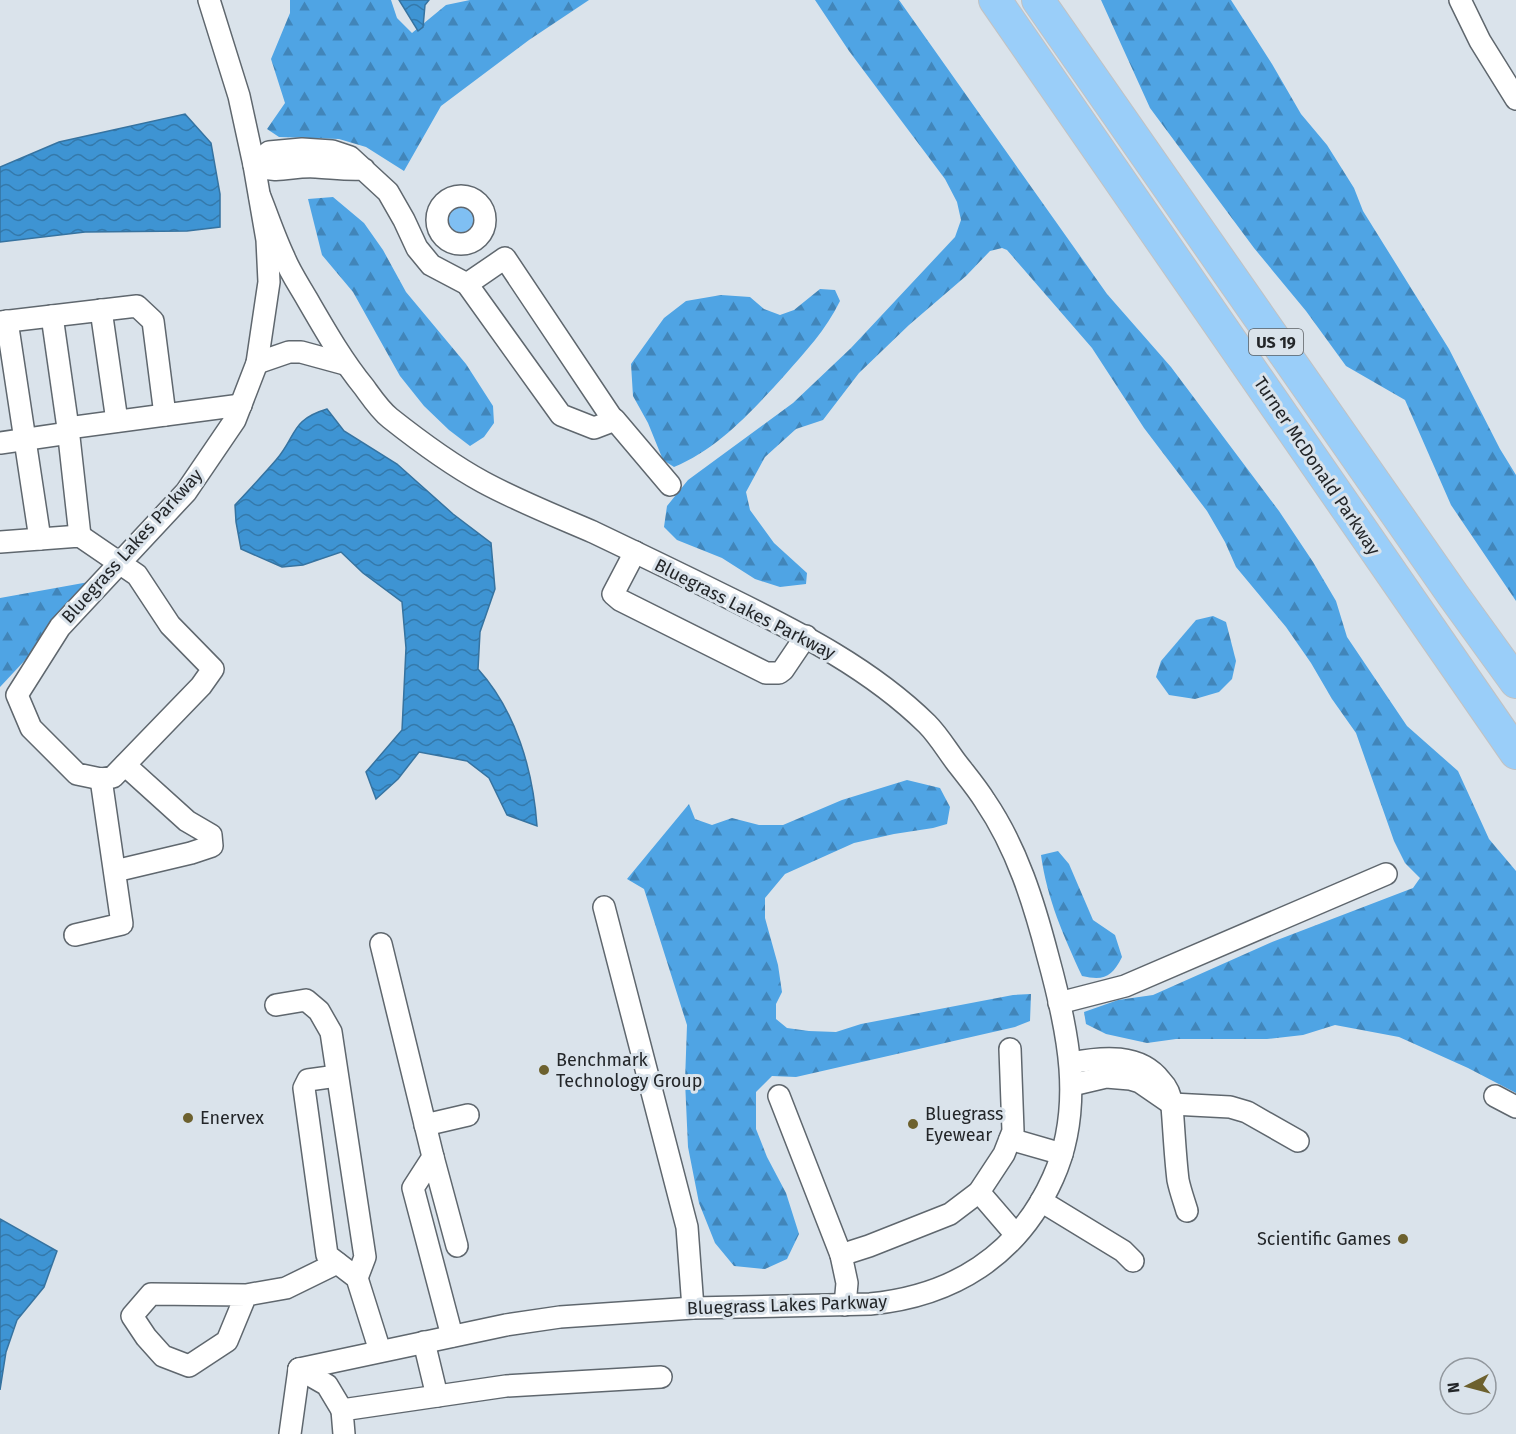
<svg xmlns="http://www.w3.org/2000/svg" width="1516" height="1434" font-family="'Fira Sans',sans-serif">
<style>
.green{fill:#7fbff3}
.forest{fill:url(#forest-firs)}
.water{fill:url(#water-waves);stroke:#3673a0;stroke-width:1.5}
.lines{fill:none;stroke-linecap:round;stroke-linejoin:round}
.minor-casing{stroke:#5f676e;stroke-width:24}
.highway-casing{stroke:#c1c2c3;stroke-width:34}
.minor{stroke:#fff;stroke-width:21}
.highway{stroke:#9acef9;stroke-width:32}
.poi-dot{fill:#6d612e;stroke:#dae3eb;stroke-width:2}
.labels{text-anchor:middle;stroke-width:6;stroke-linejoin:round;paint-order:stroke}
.shield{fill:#dae3eb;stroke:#5a5f63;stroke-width:1.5}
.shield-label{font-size:16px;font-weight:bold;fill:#232629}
.street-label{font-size:18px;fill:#232629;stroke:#dae3eb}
.poi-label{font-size:18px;fill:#232629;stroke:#dae3eb;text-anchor:start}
</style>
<defs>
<pattern id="forest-firs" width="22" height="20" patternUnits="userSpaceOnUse" patternTransform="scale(1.5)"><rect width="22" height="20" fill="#4fa4e4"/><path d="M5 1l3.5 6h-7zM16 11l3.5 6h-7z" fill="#4185b9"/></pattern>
<pattern id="water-waves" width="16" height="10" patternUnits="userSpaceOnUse" patternTransform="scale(1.5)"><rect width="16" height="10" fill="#3e94d3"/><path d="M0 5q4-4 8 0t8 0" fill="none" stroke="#3479ab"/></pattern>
</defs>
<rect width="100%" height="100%" fill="#dae3eb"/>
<circle class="green" cx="461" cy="220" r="13"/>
<g class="forest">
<path d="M290,0H391L397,18L412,33L446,5L470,0H589L529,40L441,106L404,171L366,147L339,139L279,137L267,129L285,103L271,59L290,13Z"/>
<path d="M815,0H899L1107,294L1171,367L1279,511L1313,562L1336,601L1347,637L1407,726L1458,771L1489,839L1516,871V1093L1468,1068L1399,1037L1335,1025L1303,1035L1267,1039H1176L1147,1043L1106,1034L1086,1024L1084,1012L1118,1000L1153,995L1272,942L1413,888L1420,878L1405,863L1394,841L1356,733L1332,699L1311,663L1286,627L1236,567L1225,542L1207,511L1144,428L1092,348L1007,250L1002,248L990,251L966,276L909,325L859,373L823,420L796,429L765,457L746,492L750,510L774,543L807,573L806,584L780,587L755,579L722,558L677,540L664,527L667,506L688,480L793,403L851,348L955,237L961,220L957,202L945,179L849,51Z"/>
<path d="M1101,0H1231L1272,64L1301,114L1327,145L1354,188L1363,211L1449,349L1500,449L1516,475V601L1451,505L1405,400L1346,366L1306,311L1254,248L1150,108Z"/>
<path d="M333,197L364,223L383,250L406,292L466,364L493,406L494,423L484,437L470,446L449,430L424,406L400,376L353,292L322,255L308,199Z"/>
<path d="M820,289L835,290L840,301C826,330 805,352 784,376C752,411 718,449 674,467L663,460L648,423L633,396L631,364L664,318L686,301L721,295L750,297L764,309L780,315L794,310Z"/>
<path d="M100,580L0,687V598Z"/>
<path d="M1213,616L1226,622L1236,661L1232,679L1219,692L1195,699L1169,695L1156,677L1161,661L1196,620Z"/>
<path d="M907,780L940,788L950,807L947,824L933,828L894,834L854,843L785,874L765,898V918L778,965L782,992L776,1004V1019L787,1028L809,1031L836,1032L861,1024L1013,995L1031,994L1030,1021L1015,1027L796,1077L772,1076L756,1092V1129L767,1157L786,1193L799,1234L787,1259L765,1269L734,1266L715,1243L699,1203L688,1147L685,1081L687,1025L644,889L627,879L689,804L695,819L712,825L732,818L759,825H783L842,800Z"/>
<path d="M1058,851L1069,864L1093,920L1115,935L1122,957C1112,977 1104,981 1082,976C1064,937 1047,899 1041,855Z"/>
</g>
<g class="water">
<path d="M399,0H429L425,5L423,27L418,31Z"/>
<path d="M185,114L211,143L220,194V227L187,231L85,232L0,242V167L59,142Z"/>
<path d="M327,409L344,431L397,464L453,514L491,543L495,589L480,632L478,669C516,711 533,770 537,826L507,815L489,778L467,761L419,752L398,779L376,799L366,772L402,730L406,648L402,602L363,573L341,552L303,565L282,567L241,549L236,522L235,505C249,490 263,475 276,460C297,436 290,420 327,409Z"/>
<path d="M0,1219L57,1251L44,1287L17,1320L6,1352L0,1390Z"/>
</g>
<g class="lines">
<g class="minor-casing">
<g id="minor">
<path d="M1460,0L1480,41L1516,99"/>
<path d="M364,169C346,170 334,168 316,167C291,165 280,175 254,165L269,152L302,149L332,151L350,157L388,192L404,220L417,248L431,265L467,284L561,415L594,428L615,420L670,485"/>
<circle cx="461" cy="220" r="24"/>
<path d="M260,197C268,217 275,238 284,257C290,272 299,285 307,299C325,330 342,360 364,387C372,398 380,410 390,418C419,441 450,464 483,482C518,501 556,516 593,532C639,554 685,576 731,599C800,633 871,669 927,724C938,735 947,750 956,762C966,775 977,788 985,801C1017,848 1034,903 1048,957C1068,1030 1085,1107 1053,1178C1018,1256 953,1296 870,1304L693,1308L560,1317L506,1325L299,1369"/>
<path d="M467,284L505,258L614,421"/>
<path d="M101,310L117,421"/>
<path d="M52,316L68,428"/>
<path d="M7,321L40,539"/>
<path d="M0,322L137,306L153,321L165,415L241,405"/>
<path d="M257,363L289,352H301L345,364"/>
<path d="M0,443L69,433"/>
<path d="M80,536L68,428L165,415"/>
<path d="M0,542L80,536L137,575L170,625L213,669L201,686L113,777L101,779L77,774L31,728L17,695L60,627L186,492L235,420L257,363L269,282L267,240L254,165L239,96L209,0"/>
<path d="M635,552L613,594L620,600L766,673H779L783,670L806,636"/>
<path d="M115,871L191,853L212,846L211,835L187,821L125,765"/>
<path d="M604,907L687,1227L693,1308"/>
<path d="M75,935L122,924L101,779"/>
<path d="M381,944L433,1157L413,1188L452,1336"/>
<path d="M1059,1003L1125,986L1386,874"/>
<path d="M276,1005L306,1000L319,1011L331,1032L365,1257L357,1278"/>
<path d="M1071,1063C1102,1057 1140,1053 1161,1081C1167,1087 1171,1097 1172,1106C1174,1130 1175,1155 1178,1180C1180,1190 1184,1201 1187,1211"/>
<path d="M337,1076L308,1080L304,1088L327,1255L357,1278L380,1351"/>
<path d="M1072,1085L1106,1077L1130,1079L1140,1082L1172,1104L1230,1107L1247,1112L1298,1141"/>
<path d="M779,1096L841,1255L847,1283L845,1305"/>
<path d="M1495,1096L1516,1107"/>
<path d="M425,1125L468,1115"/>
<path d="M1010,1139L1062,1154"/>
<path d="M433,1157L457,1246"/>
<path d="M979,1192L1016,1235"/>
<path d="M1041,1201L1123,1251L1133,1261"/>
<path d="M841,1255L869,1246L950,1214L979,1192L1004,1154L1013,1131L1010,1049"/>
<path d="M246,1295L227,1341L189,1366L163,1356L146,1337L132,1316L151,1294L246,1295L286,1288L337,1263"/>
<path d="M424,1342L437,1396"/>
<path d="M299,1369L327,1385L342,1410"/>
<path d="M290,1434L299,1369"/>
<path d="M344,1434L342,1410L506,1386L661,1377"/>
</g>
</g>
<g class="highway-casing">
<g id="highway">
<path d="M995,0L1516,753"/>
<path d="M1038,0L1453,595L1516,682"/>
</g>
</g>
<use href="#minor" class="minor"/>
<use href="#highway" class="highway"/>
</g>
<g class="poi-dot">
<circle cx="544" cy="1070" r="6"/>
<circle cx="188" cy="1118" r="6"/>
<circle cx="913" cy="1124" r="6"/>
<circle cx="1403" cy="1239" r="6"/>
</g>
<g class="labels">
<rect class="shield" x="1249" y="329" width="54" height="26" rx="4.5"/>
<g class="shield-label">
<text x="1276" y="348">US 19</text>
</g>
<g class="street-label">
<text transform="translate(1317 466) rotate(56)" y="6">Turner McDonald Parkway</text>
<text transform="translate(132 546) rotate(-48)" y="6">Bluegrass Lakes Parkway</text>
<text transform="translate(745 609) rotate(27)" y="6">Bluegrass Lakes Parkway</text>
<text transform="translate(787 1305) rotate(-2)" y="6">Bluegrass Lakes Parkway</text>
</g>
<g class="poi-label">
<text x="556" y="1066">Benchmark<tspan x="556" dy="21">Technology Group</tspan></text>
<text x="925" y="1120">Bluegrass<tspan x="925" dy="21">Eyewear</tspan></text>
<text x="200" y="1124">Enervex</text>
<text x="1391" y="1245" text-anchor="end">Scientific Games</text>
</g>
</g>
<g transform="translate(1468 1386) rotate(264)"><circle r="28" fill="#dae3eb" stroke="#91979d" stroke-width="1.5"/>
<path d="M0-4.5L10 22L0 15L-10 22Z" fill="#6d612e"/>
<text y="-9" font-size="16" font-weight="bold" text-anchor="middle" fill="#232629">N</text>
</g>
</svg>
